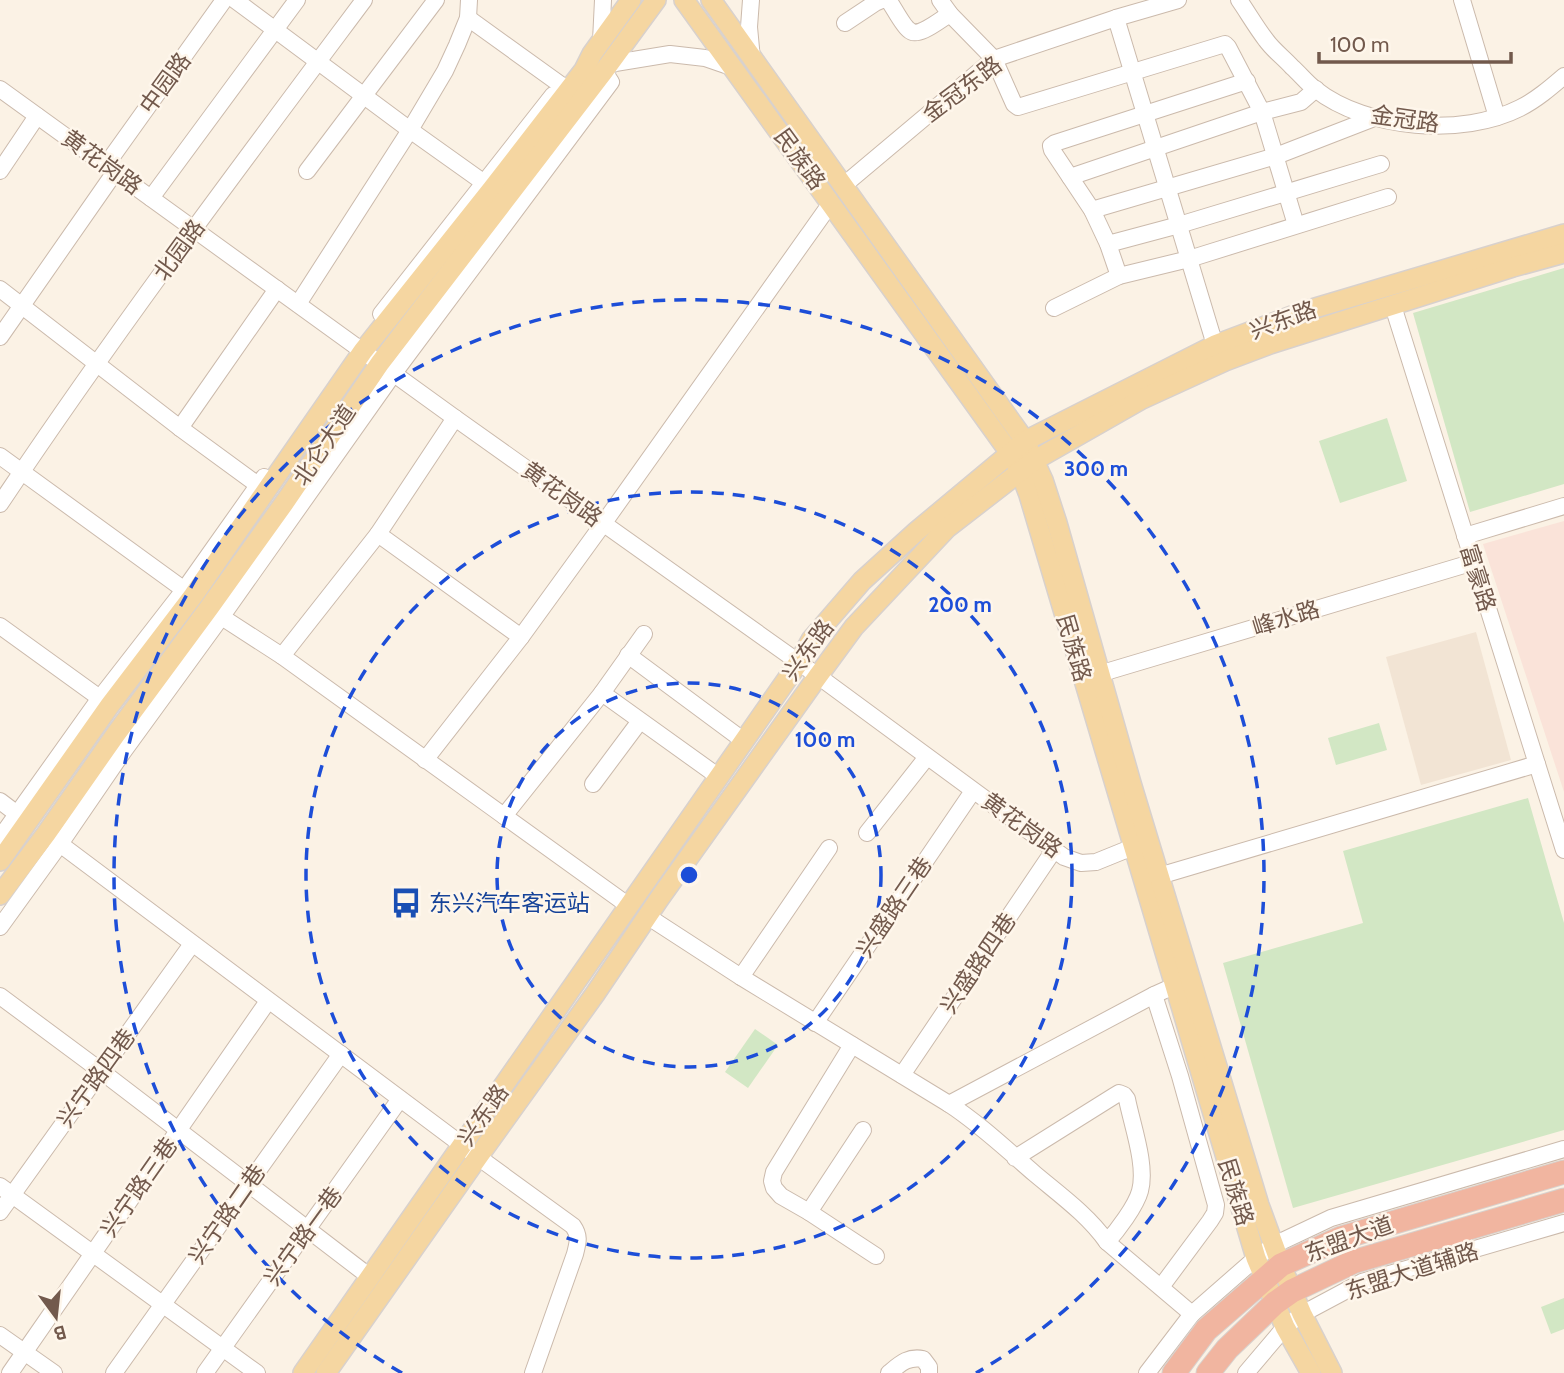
<svg xmlns="http://www.w3.org/2000/svg" width="1564" height="1373" font-family="Cabin,'Noto Sans SC',sans-serif">
<style>
.residential{fill:#f2e4d4}
.commercial{fill:#fae3d9}
.green{fill:#d2e7c4}
.lines{fill:none;stroke-linecap:round;stroke-linejoin:round}
.minor-casing{stroke:#cbbaac;stroke-width:18}
.major-casing{stroke:#d8d1cd;stroke-width:22}
.highway-casing{stroke:#d8d1cd;stroke-width:25}
.minor{stroke:#fff;stroke-width:16}
.major{stroke:#f5d6a1;stroke-width:19}
.highway{stroke:#f1b5a0;stroke-width:23}
.ring{fill:none;stroke:#1d4ed8;stroke-width:3.5;stroke-dasharray:12 9}
.labels{text-anchor:middle;stroke-width:5;stroke-linejoin:round;paint-order:stroke}
.street-label{font-size:23px;fill:#72594c;stroke:#fef6eb}
.transit-label{font-size:23px;fill:#164399;stroke:#fef6eb;text-anchor:start}
.centre{fill:#1d4ed8;stroke:#fef6eb;stroke-width:3.5}
.ring-label{font-size:21px;text-anchor:middle;font-weight:bold;fill:#1d4ed8;stroke:#fef6eb;stroke-width:5;stroke-linejoin:round;paint-order:stroke}
</style>
<rect width="100%" height="100%" fill="#fbf2e5"/>
<path class="residential" d="M1476,632L1511,760L1421,785L1386,657Z"/>
<path class="commercial" d="M1564,521V792L1483,544Z"/>
<g class="green">
<path d="M1564,268V484L1470,512L1413,313Z"/>
<path d="M1387,418L1407,481L1340,503L1319,441Z"/>
<path d="M1379,723L1387,750L1336,765L1328,738Z"/>
<path d="M1528,798L1564,923V1130L1293,1208L1223,963L1363,923L1343,851Z"/>
<path d="M755,1029L778,1045L748,1088L725,1072Z"/>
<path d="M1564,1298V1329L1551,1334L1541,1307Z"/>
</g>
<g class="lines">
<g class="minor-casing">
<g id="minor">
<path d="M235,0L410,130L490,187"/>
<path d="M751,0L749,27L752,59"/>
<path d="M885,0L889,1C894,8 903,26 909,30C918,39 941,19 950,14"/>
<path d="M940,0L950,14L994,59L1014,104L1018,107L1225,44L1228,47L1262,112L1296,225"/>
<path d="M1239,0C1248,13 1256,27 1266,40C1273,50 1284,58 1292,67C1300,74 1307,83 1315,89C1367,130 1463,137 1520,108C1536,100 1550,88 1564,76"/>
<path d="M1462,0L1497,117"/>
<path d="M468,18L568,90"/>
<path d="M1116,18L1215,345"/>
<path d="M845,23L875,3L882,0"/>
<path d="M601,41L603,0"/>
<path d="M609,64L670,54L705,58L734,68"/>
<path d="M0,89L455,418L818,676L1064,857L1081,863L1096,862L1133,847"/>
<path d="M106,165L224,0"/>
<path d="M0,171L37,116"/>
<path d="M307,171L436,0"/>
<path d="M1070,177L1262,112L1301,102L1316,89"/>
<path d="M844,185L994,59L1116,18L1178,0"/>
<path d="M151,198L297,0"/>
<path d="M1092,210L1276,156L1374,118"/>
<path d="M1108,244L1179,225L1381,164"/>
<path d="M1119,276L1108,244L1092,210L1052,150L1051,146L1055,143L1247,81"/>
<path d="M0,289L180,428L266,491"/>
<path d="M298,304L410,130L445,71L457,45L468,18L469,0"/>
<path d="M1393,306L1564,850"/>
<path d="M1054,308L1119,276L1189,259L1388,197"/>
<path d="M381,314L553,95"/>
<path d="M0,337L115,172"/>
<path d="M455,418L378,534L521,637"/>
<path d="M180,428L277,289"/>
<path d="M0,456L190,594"/>
<path d="M0,504C115,332 240,166 364,0"/>
<path d="M1465,536L1564,506"/>
<path d="M214,612L282,656L629,906"/>
<path d="M0,626L108,704"/>
<path d="M628,655L744,741"/>
<path d="M282,656L378,534"/>
<path d="M1099,674L1474,562"/>
<path d="M602,693L719,777"/>
<path d="M425,760L521,637L603,524L831,203"/>
<path d="M593,784L640,721"/>
<path d="M0,801L25,820"/>
<path d="M504,816L602,693L644,634"/>
<path d="M867,833L927,757"/>
<path d="M0,838L100,698L184,590L264,477"/>
<path d="M52,838L478,1157L573,1226C580,1236 578,1242 575,1254L533,1373"/>
<path d="M1159,876L1537,764"/>
<path d="M647,916L741,977L949,1104L1154,995L1174,986"/>
<path d="M0,927L60,844L123,752L222,616L394,373L611,82L604,71"/>
<path d="M741,977L829,848"/>
<path d="M1154,995L1180,1076L1216,1205L1215,1213L1210,1221L1161,1287"/>
<path d="M0,996L101,1071L370,1277"/>
<path d="M815,1023L973,791"/>
<path d="M852,1045L774,1172L772,1181L774,1188L781,1196L809,1212L876,1256"/>
<path d="M902,1075L1054,850"/>
<path d="M949,1104C980,1124 1007,1150 1035,1174C1060,1195 1088,1215 1107,1242C1117,1231 1136,1206 1140,1191C1147,1165 1132,1125 1127,1099L1124,1095L1119,1093L1114,1096L1015,1158"/>
<path d="M0,1186L257,1373"/>
<path d="M0,1212L192,944"/>
<path d="M809,1212L863,1130"/>
<path d="M1107,1242L1192,1314"/>
<path d="M0,1335L54,1373"/>
<path d="M10,1373L268,1001"/>
<path d="M114,1373L341,1054"/>
<path d="M205,1373L400,1099"/>
<path d="M889,1373C900,1364 908,1356 923,1359L929,1367V1373"/>
<path d="M1147,1373L1192,1314L1256,1258L1274,1245L1331,1218L1564,1149"/>
<path d="M1246,1373L1285,1327L1302,1314L1362,1282L1564,1223"/>
</g>
</g>
<g class="major-casing">
<g id="major">
<path d="M684,0L1010,453L1020,471L1029,495L1256,1258L1285,1327L1311,1373"/>
<path d="M711,0L1025,441L1043,480L1057,523L1131,783L1259,1205L1281,1265L1302,1314L1332,1373"/>
<path d="M0,861L110,705L193,596L363,351L492,189L584,70L592,54L631,0"/>
<path d="M0,895L46,834L116,734L209,608L285,502L380,363L604,71L656,0"/>
<path d="M303,1373L799,662L811,640L862,581L917,531L1025,441L1215,345L1305,311L1564,234"/>
<path d="M326,1373L478,1157L595,994L659,899L818,676L854,627L947,528L1035,460L1142,399L1225,361L1270,344L1513,267L1564,253"/>
</g>
</g>
<g class="highway-casing">
<g id="highway">
<path d="M1174,1373L1206,1330L1281,1265L1341,1238L1564,1172"/>
<path d="M1208,1373L1227,1349L1275,1303L1292,1291L1353,1262L1564,1200"/>
</g>
</g>
<use href="#minor" class="minor"/>
<use href="#major" class="major"/>
<use href="#highway" class="highway"/>
</g>
<g class="ring">
<circle cx="689" cy="875" r="192"/>
<circle cx="689" cy="875" r="383"/>
<path d="M402 1373A575 575 0 1 1 976 1373"/>
</g>
<defs>
<g id="bus-bare" transform="scale(2.415)"><path d="M-5-6H5V4H4V6H2V4H-2V6H-4V4H-5ZM-3.5-4V0h7V-4ZM-3.5 1.2v1.5H-2V1.2ZM2 1.2v1.5H3.5V1.2Z" fill="#1a4fb4" stroke="#fef6eb" stroke-width="2.5" paint-order="stroke"/></g>
</defs>
<g fill-rule="evenodd">
<use href="#bus-bare" x="406" y="903"/>
</g>
<g class="labels">
<g class="street-label">
<text transform="translate(165 83) rotate(-54)" y="8">中园路</text>
<text transform="translate(962 89) rotate(-37)" y="8">金冠东路</text>
<text transform="translate(1405 119) rotate(8)" y="8">金冠路</text>
<text transform="translate(800 159) rotate(54)" y="8">民族路</text>
<text transform="translate(102 162) rotate(36)" y="8">黄花岗路</text>
<text transform="translate(179 250) rotate(-54)" y="8">北园路</text>
<text transform="translate(1283 320) rotate(-20)" y="8">兴东路</text>
<text transform="translate(324 445) rotate(-56)" y="8">北仑大道</text>
<text transform="translate(562 494) rotate(36)" y="8">黄花岗路</text>
<text transform="translate(1478 578) rotate(73)" y="8">富豪路</text>
<text transform="translate(1286 618) rotate(-17)" y="8">峰水路</text>
<text transform="translate(1074 648) rotate(74)" y="8">民族路</text>
<text transform="translate(808 650) rotate(-54)" y="8">兴东路</text>
<text transform="translate(1022 825) rotate(36)" y="8">黄花岗路</text>
<text transform="translate(894 907) rotate(-56)" y="8">兴盛路三巷</text>
<text transform="translate(978 963) rotate(-56)" y="8">兴盛路四巷</text>
<text transform="translate(96 1078) rotate(-54)" y="8">兴宁路四巷</text>
<text transform="translate(483 1115) rotate(-55)" y="8">兴东路</text>
<text transform="translate(139 1187) rotate(-55)" y="8">兴宁路三巷</text>
<text transform="translate(1236 1192) rotate(73)" y="8">民族路</text>
<text transform="translate(227 1214) rotate(-55)" y="8">兴宁路二巷</text>
<text transform="translate(303 1236) rotate(-54)" y="8">兴宁路一巷</text>
<text transform="translate(1349 1239) rotate(-20)" y="8">东盟大道</text>
<text transform="translate(1412 1271) rotate(-18)" y="8">东盟大道辅路</text>
</g>
<g class="transit-label">
<text x="429" y="911">东兴汽车客运站</text>
</g>
</g>
<circle cx="689" cy="875" r="10" class="centre"/>
<g class="ring-label">
<text x="1096" y="476">300 m</text>
<text x="960" y="612">200 m</text>
<text x="825" y="747">100 m</text>
</g>
<g transform="translate(56 1317) rotate(165)" stroke="#fef6eb" stroke-width="5" paint-order="stroke">
<path d="M0-5L12 26L0 18L-12 26Z" fill="#72594c"/>
<text y="-10" font-size="19" font-weight="bold" text-anchor="middle" fill="#72594c">B</text>
</g>
<path d="M1319 52v10h192v-10" fill="none" stroke="#72594c" stroke-width="3.5"/>
<text x="1330" y="52" font-size="21" fill="#72594c" stroke="#fef6eb" stroke-width="5" paint-order="stroke">100 m</text>
</svg>
